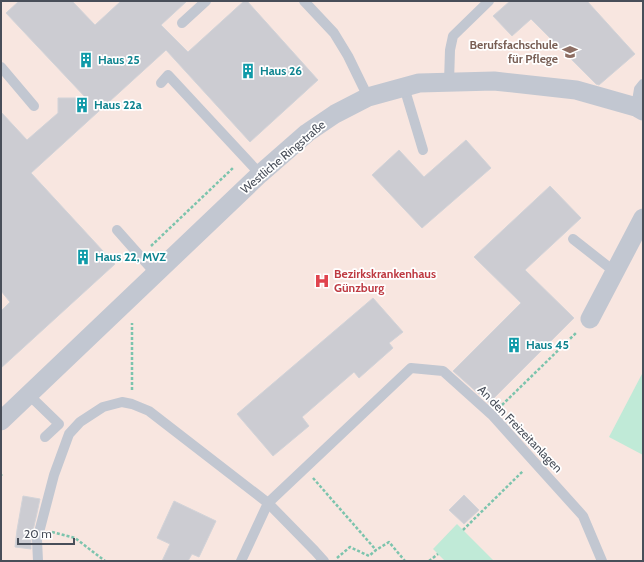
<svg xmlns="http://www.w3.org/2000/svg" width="644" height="562" font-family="Cabin,sans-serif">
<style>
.medical{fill:#f8e6e0}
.green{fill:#c0ead7}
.building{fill:#ccccd2;stroke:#d2d3d8}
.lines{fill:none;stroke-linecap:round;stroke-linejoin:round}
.path{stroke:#7cc4ad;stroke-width:2.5;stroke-dasharray:3 2;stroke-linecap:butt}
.lane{stroke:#c2c7d1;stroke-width:10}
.street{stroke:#c2c7d1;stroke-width:19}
.labels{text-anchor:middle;stroke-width:3.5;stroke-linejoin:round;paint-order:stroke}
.education-label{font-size:12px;font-weight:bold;fill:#785e54;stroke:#fff;text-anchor:end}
.culture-label{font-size:12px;font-weight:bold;fill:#0d838f;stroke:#fff;text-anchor:start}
.street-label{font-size:12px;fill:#484e59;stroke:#fff}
.health-label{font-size:12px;font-weight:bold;fill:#be3a42;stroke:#fff;text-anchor:start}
</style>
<rect width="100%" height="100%" fill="#f0eeee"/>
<rect class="medical" x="1" y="1" width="642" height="560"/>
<g class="green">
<path d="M643,372V455L609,437Z"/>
<path d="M457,524L494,561H445L433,549Z"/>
</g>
<g class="building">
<path d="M19,1H72L95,25L121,1H187L161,25L188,52L244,1H247L318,80L250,142L166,50L31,173L115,264L1,368V311L10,302L1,291V112L27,140L58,113V98H86L6,13Z"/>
<path d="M510,1H587L635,54L599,85L596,84L531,19L512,36L493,16Z"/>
<path d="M466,140L491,168L422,228L372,175L399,150L424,177Z"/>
<path d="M550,186L581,218L525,270L574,318L489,403L453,371L521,303L474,257Z"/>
<path d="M373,298L403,332L389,343L393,348L359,378L354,372L302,417L309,426L273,456L237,414Z"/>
<path d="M464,495L479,510L464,524L449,510Z"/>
<path d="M23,496L40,499L37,513L31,539V549L15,547L17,530Z"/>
<path d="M174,501L216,521L199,557L192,554L188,561H162L170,544L157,538Z"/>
</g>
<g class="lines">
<g class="path">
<path d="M151,246L234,167"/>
<path d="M132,390V323"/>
<path d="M502,405L577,332"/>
<path d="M1,475L2,476"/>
<path d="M313,478L376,550"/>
<path d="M463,530L523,471"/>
<path d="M52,532L75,538L105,561"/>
<path d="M337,558L350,547L369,556L376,550L389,542L405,561"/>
<path d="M429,561L438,554"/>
</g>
<g class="lane">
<path d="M304,1L334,33L348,56L368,97"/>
<path d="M182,23L206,1"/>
<path d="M1,67L34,106"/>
<path d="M449,82L450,50L453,36L489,1"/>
<path d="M161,83L168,75L260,174"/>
<path d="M404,87L423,150"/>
<path d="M636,107L639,89L643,84"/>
<path d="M117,230L156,274"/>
<path d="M573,239L615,272"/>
<path d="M29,395L59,424L45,437"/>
<path d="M38,561L37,540L54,475L69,434L80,422L103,407L122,402L132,404L149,411L268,503L315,551L324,561"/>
<path d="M241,561L268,503L411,368L443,371L492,415L583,516L602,561"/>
</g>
<g class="street">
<path d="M590,319L643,218"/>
<path d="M1,421L260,174L307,133L335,114L368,97L419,83L494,81L576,90L636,107L643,111"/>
</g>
</g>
<defs>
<g id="university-bare" transform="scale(1.2)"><path d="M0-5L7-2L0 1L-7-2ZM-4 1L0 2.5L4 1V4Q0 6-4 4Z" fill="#8d6e63" stroke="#fff" stroke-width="2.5" paint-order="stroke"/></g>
<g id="building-bare" transform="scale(1.2)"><path d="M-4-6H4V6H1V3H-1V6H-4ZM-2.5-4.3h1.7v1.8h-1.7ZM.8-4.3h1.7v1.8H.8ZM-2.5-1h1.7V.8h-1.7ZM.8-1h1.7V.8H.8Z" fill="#0f9aa8" stroke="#fff" stroke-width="2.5" paint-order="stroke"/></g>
<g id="hospital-bare" transform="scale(1.2)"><path d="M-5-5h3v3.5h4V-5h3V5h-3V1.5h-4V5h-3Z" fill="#e0444e" stroke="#fff" stroke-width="2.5" paint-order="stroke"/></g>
</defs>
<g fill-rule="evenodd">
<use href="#university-bare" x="570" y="52"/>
<use href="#building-bare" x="86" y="60"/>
<use href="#building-bare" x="248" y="71"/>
<use href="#building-bare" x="82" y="105"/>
<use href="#building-bare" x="83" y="257"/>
<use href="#hospital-bare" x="322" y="281"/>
<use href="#building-bare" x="514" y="345"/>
</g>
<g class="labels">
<g class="education-label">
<text x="558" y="49">Berufsfachschule<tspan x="558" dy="14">für Pflege</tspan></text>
</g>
<g class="culture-label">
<text x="98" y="64">Haus 25</text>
<text x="260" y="75">Haus 26</text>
<text x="94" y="109">Haus 22a</text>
<text x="95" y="261">Haus 22, MVZ</text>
<text x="526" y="349">Haus 45</text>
</g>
<g class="street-label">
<text transform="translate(283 157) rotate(-40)" y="4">Westliche Ringstraße</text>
<text transform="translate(520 429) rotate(46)" y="4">An den Freizeitanlagen</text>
</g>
<g class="health-label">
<text x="334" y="278">Bezirkskrankenhaus<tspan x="334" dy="14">Günzburg</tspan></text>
</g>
</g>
<rect width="644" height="562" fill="none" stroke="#484e59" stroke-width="4"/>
<path d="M18 538v6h56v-6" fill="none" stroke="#484e59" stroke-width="2"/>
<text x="24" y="538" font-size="12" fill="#484e59" stroke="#ffffff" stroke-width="3" paint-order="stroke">20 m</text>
</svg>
